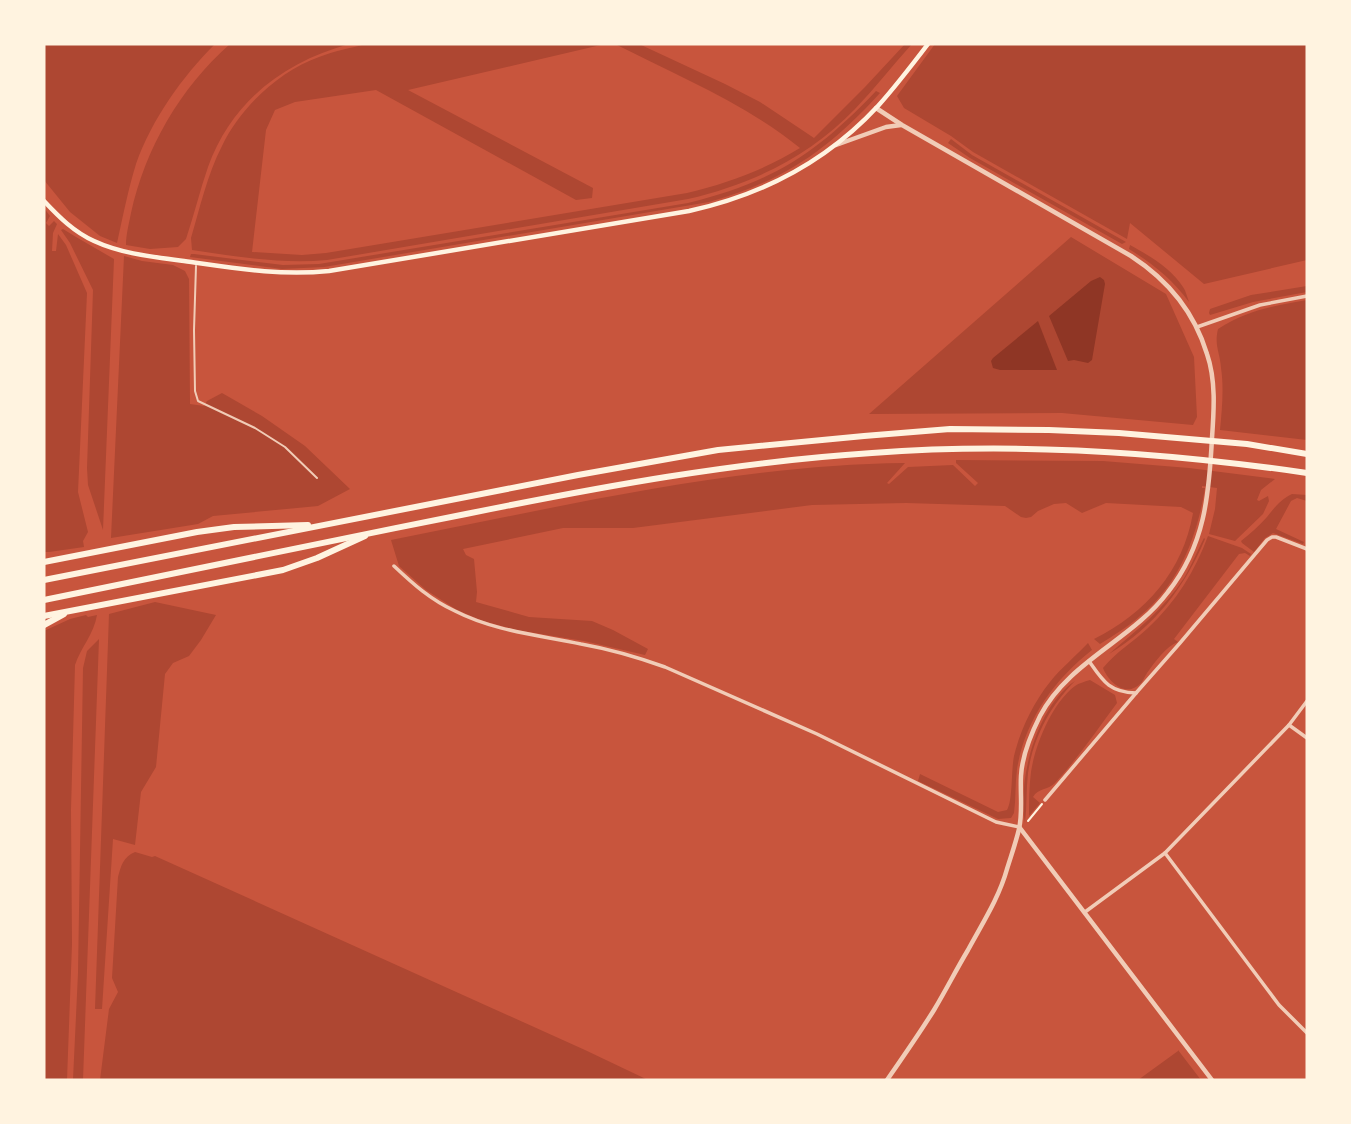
<svg xmlns="http://www.w3.org/2000/svg" width="1351" height="1124" font-family="'Libre Baskerville',serif">
<style>
.green{fill:#ae4732}
.water{fill:#8f3625}
.lines{fill:none;stroke-linecap:round;stroke-linejoin:round}
.path{stroke:#fff3e0;stroke-width:2}
.service{stroke:#f1ccb7;stroke-width:2}
.minor{stroke:#f1ccb7;stroke-width:3.5}
.tertiary{stroke:#f1ccb7;stroke-width:4.5}
.secondary{stroke:#fff3e0;stroke-width:4.5}
.motorway{stroke:#fff3e0;stroke-width:6}
</style>
<rect width="100%" height="100%" fill="#c8553d"/>
<g class="green">
<path d="M44,44H215C182,77 152,119 136,164C128,190 123,216 117,243L100,236L70,212L44,180Z"/>
<path d="M230,44H349C284,62 232,101 208,167C200,190 194,215 186,239L178,247L150,249L126,245C126,234 129,224 131,213C145,149 180,88 230,44Z"/>
<path d="M366,44H605L408,90L593,188L592,198L576,200L376,90L295,102L275,110L266,130L252,252L302,255L326,253L687,193C728,183 764,170 800,148C748,105 676,75 615,44H639L725,84L760,102L814,138L865,87L905,44H912C893,65 875,88 855,109C809,157 752,184 688,199L327,260C282,264 237,257 192,250L191,238C200,208 207,175 222,146C240,108 279,71 319,57C334,51 351,48 366,44Z"/>
<path d="M935,44H1307V260L1204,284L1130,223L1127,239L973,152L951,136L904,108L897,96Z"/>
<path d="M876,91L880,93C828,150 784,181 709,202L324,267L282,269L190,257L191,254H194L283,265L319,264L688,203C773,182 816,154 876,91Z"/>
<path d="M951,139L972,155L1126,242L1122,244L970,158L948,143Z"/>
<path d="M44,208L50,216L46,223L49,226L54,221L57,224L53,233L52,251H56L58,234L66,245L87,293L78,492L88,532L83,541L84,547L49,552H44Z"/>
<path d="M63,229L76,237L114,259L103,530L88,485L87,468L93,290L70,243L61,230Z"/>
<path d="M1071,237L1166,294L1194,357L1197,417L1193,425L1062,413L869,414Z"/>
<path d="M1130,245C1148,255 1171,268 1183,287C1186,291 1187,297 1189,302C1172,279 1153,264 1129,249Z"/>
<path d="M124,256L142,261L173,265L185,271L189,279L190,404L204,406L207,401L222,393L262,416L305,446L350,489L318,506L213,516L198,524L111,538Z"/>
<path d="M1307,286V292L1253,302L1210,315L1209,313L1210,309L1251,295Z"/>
<path d="M1307,300V440L1220,430C1222,409 1224,388 1221,368C1220,352 1214,346 1218,329C1248,310 1273,306 1307,300Z"/>
<path d="M956,460L1103,461L1189,468L1275,479L1261,490L1257,500L1259,501L1268,496L1269,501L1263,514L1235,541L1209,534L1215,509L1217,488L1202,486V488H1205C1197,537 1179,584 1140,616C1128,627 1114,635 1100,644L1094,639C1146,613 1183,571 1193,513L1181,507L1106,503L1082,513L1066,503L1054,504L1038,511L1031,517L1026,518L1021,517L1005,506L906,503L812,505L633,528H563L463,549L466,555L474,559L477,592L476,602L529,617L592,621L613,630L648,649L645,655L584,641L516,630L483,621L457,610L426,590L399,566L391,540C561,507 731,465 905,463L887,483L889,484L908,467L953,465L975,486L978,483L956,463Z"/>
<path d="M1292,494L1307,495V501L1297,498L1291,501L1276,529L1304,542L1303,544L1273,533L1265,538L1254,552L1242,543L1241,541C1250,534 1259,526 1267,517C1275,507 1281,499 1292,494Z"/>
<path d="M1208,536L1242,548L1251,554L1250,556L1245,553L1239,554L1174,639L1178,642C1166,646 1155,662 1147,673C1147,673 1142,682 1142,682C1127,699 1109,683 1103,668C1117,651 1132,643 1148,628C1176,602 1195,571 1208,536Z"/>
<path d="M1204,538L1205,539C1185,587 1154,627 1109,654C1137,630 1164,609 1184,578C1192,565 1197,551 1204,538Z"/>
<path d="M155,602L216,615L201,640L189,656L173,663L165,674L156,767L141,792L135,845L113,839L102,1009H95L109,614Z"/>
<path d="M86,615L88,617L97,615C94,634 81,647 75,665L71,810L72,944L67,1080H44V631L70,619Z"/>
<path d="M99,639L83,1080H73L78,973L83,668L87,651Z"/>
<path d="M1088,643L1092,650C1054,680 1025,720 1017,769C1015,784 1016,798 1014,813L1011,818L998,819L918,781L920,774L998,812L1007,810C1013,800 1011,771 1014,756C1020,731 1033,703 1050,682C1061,668 1076,656 1088,643Z"/>
<path d="M1090,680L1115,695L1117,703C1097,730 1078,758 1055,783C1048,790 1038,788 1033,797L1040,803L1029,816C1029,802 1029,787 1031,772C1035,745 1052,703 1075,686C1079,683 1084,682 1090,680Z"/>
<path d="M1075,681C1050,706 1033,738 1028,773C1026,790 1027,807 1025,823C1017,780 1037,706 1075,681Z"/>
<path d="M135,852L152,857L155,856L585,1050L648,1080H100L109,1009L118,992L112,978L118,877C121,866 123,857 135,852Z"/>
<path d="M1178,1050L1201,1080H1138L1178,1051Z"/>
</g>
<g class="water">
<path d="M1100,277L1104,280L1105,284L1092,360L1088,363L1074,360L1068,361L1049,316L1091,281Z"/>
<path d="M1038,321L1057,370H1000L993,368L991,361L993,358Z"/>
</g>
<g class="lines">
<path class="path" d="M1028,821L1042,804"/>
<path class="service" d="M196,266L194,330L195,391L198,401L255,428L285,447L317,478"/>
<g class="minor">
<path d="M1197,327L1260,305L1307,296"/>
<path d="M394,566C413,584 431,600 455,611C494,631 538,635 581,644C609,649 637,657 665,667L817,734L996,822L1019,827"/>
<path d="M1089,661C1103,681 1109,692 1136,693L1180,643L1267,540L1272,537H1276L1307,549"/>
<path d="M1289,725L1307,738"/>
<path d="M1045,800L1136,693"/>
<path d="M1165,853L1279,1005L1307,1033"/>
<path d="M1085,912L1165,853L1289,725L1307,701"/>
</g>
<g class="tertiary">
<path d="M876,108L902,125L1131,256C1168,280 1194,311 1207,354C1216,380 1214,410 1212,438C1209,495 1205,545 1168,592C1132,640 1069,661 1040,716C1031,734 1022,755 1021,776C1020,793 1023,812 1019,829C1016,842 1011,856 1007,869C999,898 982,924 968,950C956,970 946,990 934,1010C919,1034 903,1057 887,1080"/>
<path d="M836,145L886,127L901,125"/>
<path d="M1020,828L1212,1080"/>
</g>
<path class="secondary" d="M44,201C59,217 74,232 94,241C122,254 154,257 184,261C234,268 278,276 329,271L689,211C762,195 827,161 878,106C896,86 912,65 928,44"/>
<g class="motorway">
<path d="M44,562L197,532L234,527L308,525"/>
<path d="M44,580L578,475L718,450L864,436L950,429L1049,430L1119,433L1247,444L1307,454"/>
<path d="M44,600C184,571 325,542 466,514C600,487 734,462 872,453C1017,442 1164,452 1307,473"/>
<path d="M44,616L283,570L317,558L365,536"/>
<path d="M44,625L64,614"/>
</g>
</g>
<rect width="1351" height="1124" fill="none" stroke="#fff3e0" stroke-width="91"/>
</svg>
